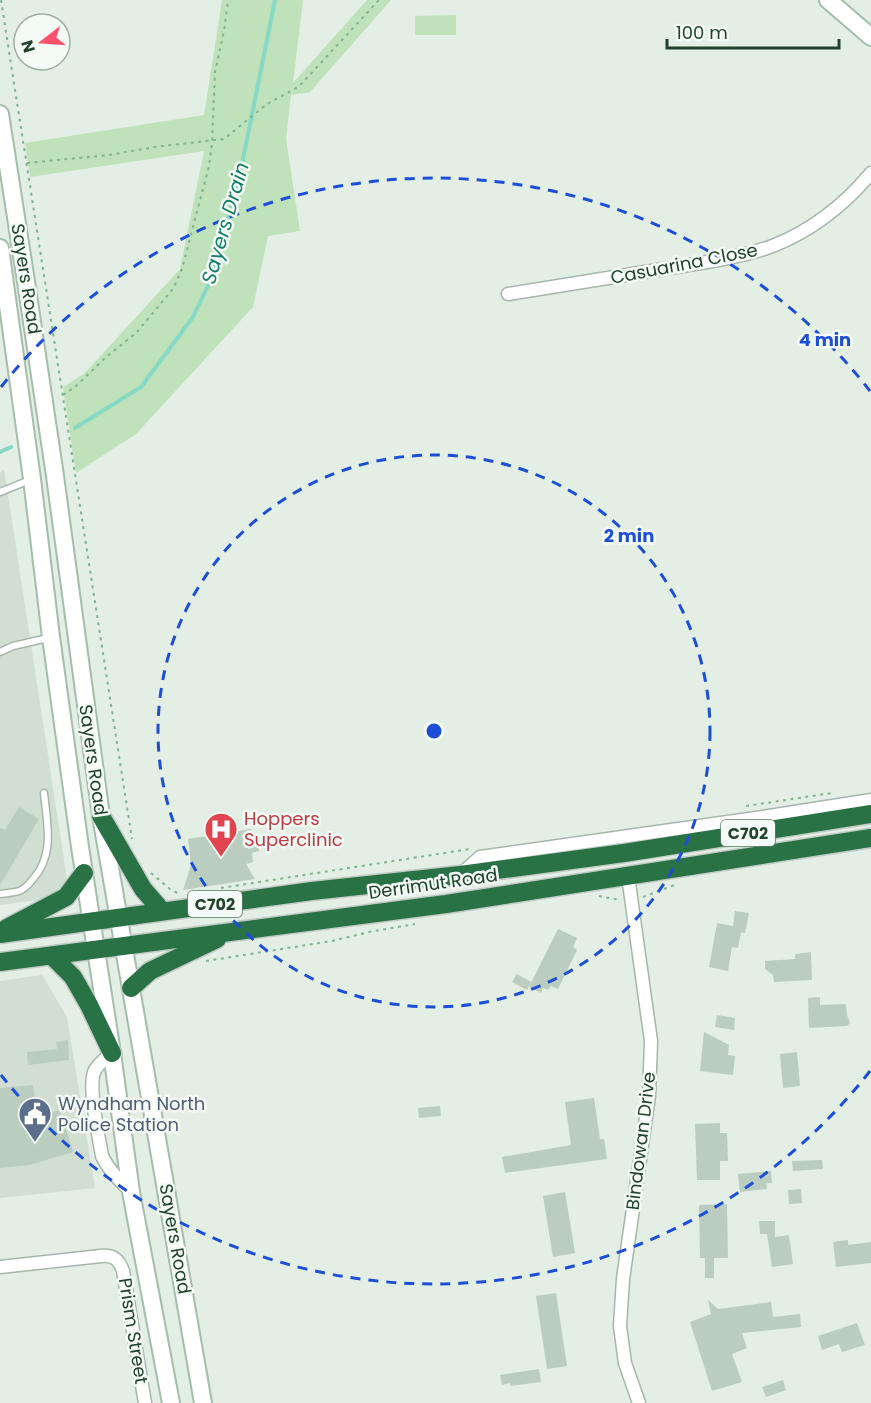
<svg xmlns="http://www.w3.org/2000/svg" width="871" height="1403" font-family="Poppins,sans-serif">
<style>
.built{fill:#d1dfd3}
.green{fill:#bfe2ba}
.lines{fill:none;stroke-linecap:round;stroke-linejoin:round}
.stream{stroke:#86d9c4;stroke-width:4}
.building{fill:#bbcdbf}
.lane-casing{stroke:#a5b7aa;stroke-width:9}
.street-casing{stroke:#a5b7aa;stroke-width:15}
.secondary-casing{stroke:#a3beaa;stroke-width:20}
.highway-casing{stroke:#c1cac4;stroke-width:21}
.path{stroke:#80b590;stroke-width:2;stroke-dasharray:3 4.5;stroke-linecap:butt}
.lane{stroke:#fff;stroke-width:6}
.street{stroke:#fff;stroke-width:12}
.secondary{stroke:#fff;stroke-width:16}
.highway{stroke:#297246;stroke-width:18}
.ring{fill:none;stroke:#1d4ed8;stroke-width:3;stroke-dasharray:10 8}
.labels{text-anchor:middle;stroke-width:5;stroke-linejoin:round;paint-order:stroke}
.shield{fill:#f4faf5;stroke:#607968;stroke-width:1.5}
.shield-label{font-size:16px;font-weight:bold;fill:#21422c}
.street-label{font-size:18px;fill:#21422c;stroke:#f4faf5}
.health-label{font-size:18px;fill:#be3a42;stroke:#f4faf5;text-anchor:start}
.service-label{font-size:18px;fill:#4e5e75;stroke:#f4faf5;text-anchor:start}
.water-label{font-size:20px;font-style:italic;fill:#147f66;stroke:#f4faf5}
.centre{fill:#1d4ed8;stroke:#f4faf5;stroke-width:3}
.ring-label{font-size:18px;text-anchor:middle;font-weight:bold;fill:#1d4ed8;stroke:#f4faf5;stroke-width:5;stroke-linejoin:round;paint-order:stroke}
</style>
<rect width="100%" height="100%" fill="#e3eee5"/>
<g class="built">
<path d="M4,469L67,879L52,898L0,905V473Z"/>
<path d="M42,975L67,1017L95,1188L0,1198V981Z"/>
</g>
<g class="green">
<path d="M222,0H303L293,83L367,0H391L310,92L291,95L286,139L300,231L268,236L253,307L136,434L76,473L63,387L85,373L180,269L204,151L30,177L25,143L204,115Z"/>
<path d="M456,15V35H415V16Z"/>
</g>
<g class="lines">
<g class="stream">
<path d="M75,428L141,387L193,317L213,275L242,164L275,0"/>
<path d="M0,452L11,447"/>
</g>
</g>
<g class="building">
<path d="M19,807L39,819L0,885V828L5,830Z"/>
<path d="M251,829L253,835L256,834L259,851L252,853L253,862L246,864L255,879L183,890L191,865L188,839Z"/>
<path d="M735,911L749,913L745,933L741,932L738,948L732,947L728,971L709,967L717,923L733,926Z"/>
<path d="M558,929L577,938L573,947L577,950L558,989L551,986L548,990L543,988L541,993L529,987Z"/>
<path d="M811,952L812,980L774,982L773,975L765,969V961L795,959V954Z"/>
<path d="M517,974L531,982L527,990L512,982Z"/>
<path d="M820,997V1005L846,1004L847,1015L850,1023L847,1026L809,1028L808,998Z"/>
<path d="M717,1015L735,1018L734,1030L715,1027Z"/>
<path d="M704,1032L729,1045L728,1055L735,1056L733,1075L700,1071Z"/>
<path d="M68,1040L69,1060L28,1065L27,1052L57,1049L56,1042Z"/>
<path d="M797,1052L800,1086L783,1088L780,1054Z"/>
<path d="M33,1085L36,1116L60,1110L73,1152L30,1165L0,1168V1088Z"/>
<path d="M594,1098L600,1139H604L607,1159L505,1173L502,1157L571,1145L565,1102Z"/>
<path d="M440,1106L441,1116L419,1118L418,1108Z"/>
<path d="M720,1123V1133H727L728,1161H720V1180H697L695,1124Z"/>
<path d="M822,1160L823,1169L793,1171L792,1161Z"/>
<path d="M771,1171L772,1183H766L767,1189L740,1192L738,1174Z"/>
<path d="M801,1189L802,1203L789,1204L788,1190Z"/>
<path d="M565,1192L575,1253L553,1257L543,1196Z"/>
<path d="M727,1204L728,1258H714V1278H705V1258H700L699,1205Z"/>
<path d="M759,1221H775V1237L789,1235L793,1264L772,1267L767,1234H760Z"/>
<path d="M848,1240V1245L871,1242V1263L836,1267L833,1242Z"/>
<path d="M556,1293L567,1366L547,1369L536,1296Z"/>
<path d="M708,1300L718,1309L771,1302L773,1317L800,1314L801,1327L742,1333L747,1348L732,1354L742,1382L712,1391L690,1322L711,1314Z"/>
<path d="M857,1323L865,1345L842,1352L839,1344L822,1350L818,1336Z"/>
<path d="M539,1369L541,1382L510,1386V1383L502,1385L500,1375Z"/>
<path d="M783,1380L786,1390L766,1397L762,1387Z"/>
</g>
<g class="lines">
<g class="lane-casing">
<g id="lane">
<path d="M0,492L30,480"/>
<path d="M0,652L13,646L48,638"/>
<path d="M0,894C6,893 13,893 19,891C25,889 29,884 33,879C55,855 47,823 44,793"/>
</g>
</g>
<g class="street-casing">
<g id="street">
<path d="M508,294L713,261C734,257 755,253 775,245C814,229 845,204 871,173"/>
<path d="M461,874L480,857L769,816L871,800"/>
<path d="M628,876L651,1041L649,1096L623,1279L620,1326L625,1363L639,1403"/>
<path d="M112,1053C106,1058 99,1063 95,1070C87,1084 99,1138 102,1156C109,1171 120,1180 131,1192"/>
<path d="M0,1267L101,1256C113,1255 119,1259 123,1271L145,1403"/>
</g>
</g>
<g class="secondary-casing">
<g id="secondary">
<path d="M828,0L871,37"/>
<path d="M0,114L27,288L55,476L101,816L203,1403"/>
<path d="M0,248L32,479L51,637L80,847L112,1053L131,1192L171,1403"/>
</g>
</g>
<g class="highway-casing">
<g id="highway">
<path d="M101,816L143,889L162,911"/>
<path d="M7,928L66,897L84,873"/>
<path d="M0,934L312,891L460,875L624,853L871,814"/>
<path d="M52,956L73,977L89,1005L112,1053"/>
<path d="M0,962L446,904L871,838"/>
<path d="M131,988L150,971L217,939"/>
</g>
</g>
<g class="path">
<path d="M1,0L132,839"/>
<path d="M27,163L109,155L154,147L224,139L267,104L298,87L306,79L379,0"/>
<path d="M63,395L75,387L105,358L136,333L173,289L182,269L209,166L212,144L215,72L224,31L228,0"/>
<path d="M746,806L832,793"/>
<path d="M151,873L171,890L180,894"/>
<path d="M221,888L470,849"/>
<path d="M599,896L620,900"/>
<path d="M643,897L677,884"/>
<path d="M206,961L332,941L369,932L415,924"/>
</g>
<use href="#lane" class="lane"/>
<use href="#street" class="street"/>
<use href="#secondary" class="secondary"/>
<use href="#highway" class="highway"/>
</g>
<g class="ring">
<circle cx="434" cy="731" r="276"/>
<path d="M870 1071A553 553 0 0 1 1 1075M1 387A553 553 0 0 1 870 391"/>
</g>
<defs>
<g id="hospital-pin" transform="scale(1.725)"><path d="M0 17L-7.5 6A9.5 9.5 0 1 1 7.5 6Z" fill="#e0444e" stroke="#f4faf5"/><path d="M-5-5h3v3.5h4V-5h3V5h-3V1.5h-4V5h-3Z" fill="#fff"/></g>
<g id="civic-pin" transform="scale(1.725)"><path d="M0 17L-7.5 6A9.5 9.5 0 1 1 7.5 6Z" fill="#5c6f8a" stroke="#f4faf5"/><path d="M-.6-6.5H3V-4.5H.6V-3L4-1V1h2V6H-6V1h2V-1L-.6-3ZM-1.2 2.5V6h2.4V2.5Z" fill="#fff"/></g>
</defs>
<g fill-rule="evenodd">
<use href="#hospital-pin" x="221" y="829"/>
<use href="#civic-pin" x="35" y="1114"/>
</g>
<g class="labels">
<g class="shield">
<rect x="721" y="820" width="54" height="26" rx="4.5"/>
<rect x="188" y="891" width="54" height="26" rx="4.5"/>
</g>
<g class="shield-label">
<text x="748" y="839">C702</text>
<text x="215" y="910">C702</text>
</g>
<g class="street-label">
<text transform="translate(684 264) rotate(-11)" y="6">Casuarina Close</text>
<text transform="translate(26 279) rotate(81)" y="6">Sayers Road</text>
<text transform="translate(93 760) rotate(82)" y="6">Sayers Road</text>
<text transform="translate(433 884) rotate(-8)" y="6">Derrimut Road</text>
<text transform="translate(641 1141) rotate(-83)" y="6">Bindowan Drive</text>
<text transform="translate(175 1239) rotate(80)" y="6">Sayers Road</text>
<text transform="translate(133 1331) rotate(81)" y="6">Prism Street</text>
</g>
<g class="health-label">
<text x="244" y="825">Hoppers<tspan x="244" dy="21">Superclinic</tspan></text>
</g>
<g class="service-label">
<text x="58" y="1110">Wyndham North<tspan x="58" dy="21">Police Station</tspan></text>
</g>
<g class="water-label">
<text transform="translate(225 223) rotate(-74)" y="7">Sayers Drain</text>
</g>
</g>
<circle cx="434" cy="731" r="9" class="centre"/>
<g class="ring-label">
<text x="825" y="346">4 min</text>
<text x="629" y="542">2 min</text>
</g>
<g transform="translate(42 42) rotate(253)"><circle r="28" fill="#f4faf5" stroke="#a0b0a5" stroke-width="1.5"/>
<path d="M0-4.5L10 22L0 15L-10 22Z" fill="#ff516b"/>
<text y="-9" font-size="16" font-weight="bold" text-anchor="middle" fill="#21422c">N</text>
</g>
<path d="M667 39v9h172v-9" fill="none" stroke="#21422c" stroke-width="3"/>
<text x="676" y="39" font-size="18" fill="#21422c" stroke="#f4faf5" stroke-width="4.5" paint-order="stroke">100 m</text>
</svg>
